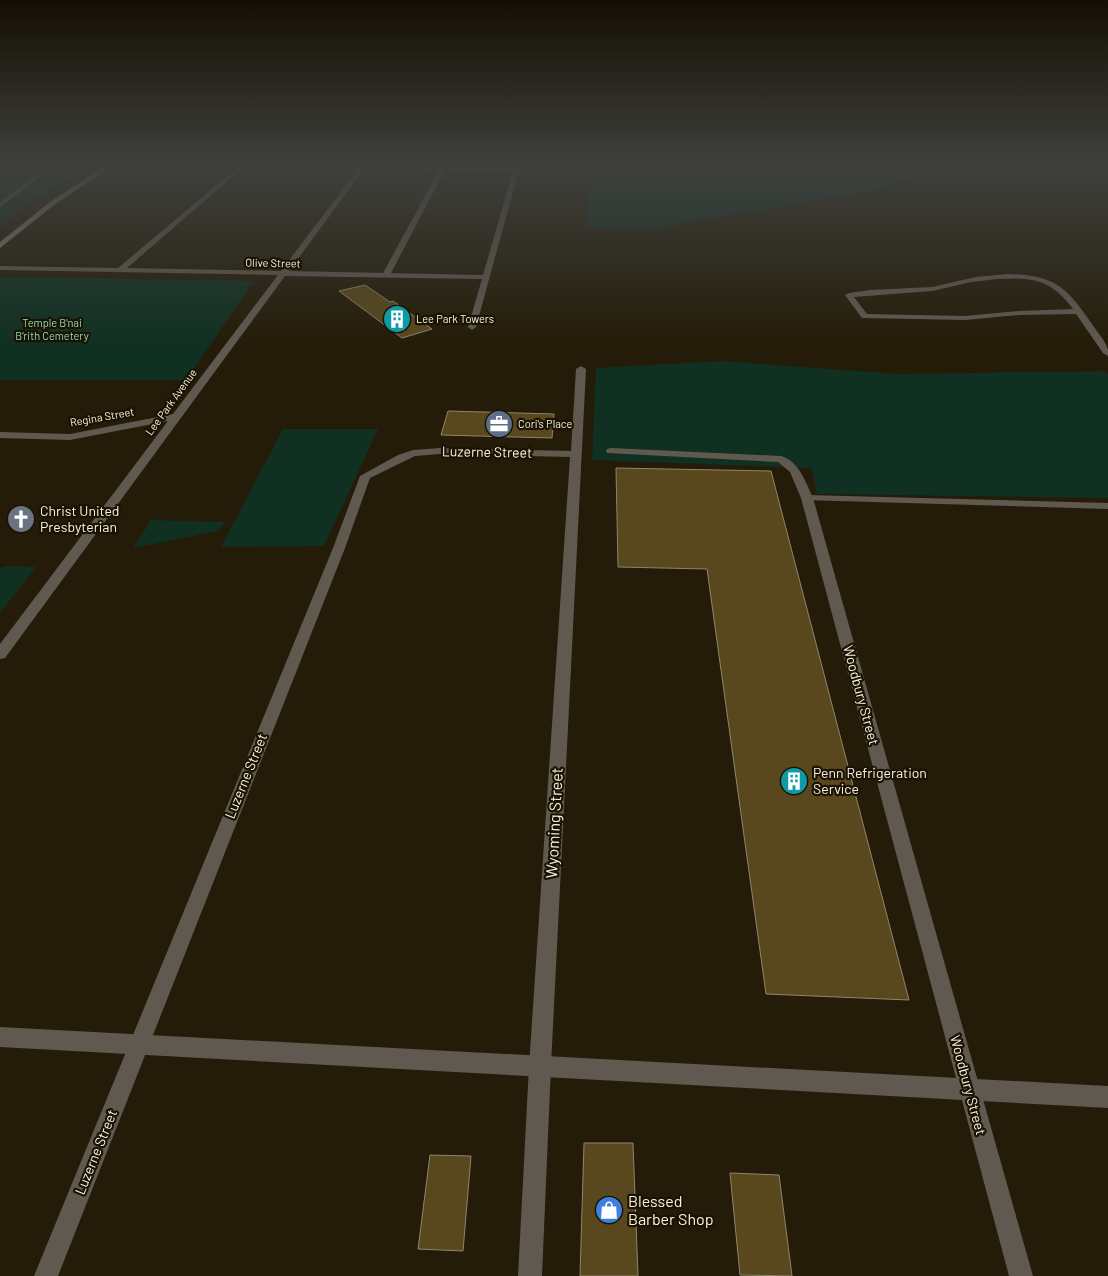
<svg xmlns="http://www.w3.org/2000/svg" width="1108" height="1276" font-family="Barlow,sans-serif">
<style>
.green{fill:#103022}
.building{fill:#59481e;stroke:#8f856e}
.lines{fill:none;stroke-linecap:round;stroke-linejoin:round}
.service{fill:#605950;fill-rule:evenodd}
.minor{fill:#605950;fill-rule:evenodd}
.secondary{fill:#867b6d;fill-rule:evenodd}
.labels{text-anchor:middle;stroke-width:4.5;stroke-linejoin:round;paint-order:stroke}
.far-street-label{font-size:11px;fill:#f8f3e6;stroke:#1b1301}
.far-poi-label{font-size:11px;fill:#f8f3e6;stroke:#1b1301;text-anchor:start}
.far-park-label{font-size:11px;fill:#8edbb6;stroke:#1b1301}
.street-label{font-size:14px;fill:#f8f3e6;stroke:#1b1301}
.poi-label{font-size:14px;fill:#f8f3e6;stroke:#1b1301;text-anchor:start}
.near-street-label{font-size:16px;fill:#f8f3e6;stroke:#1b1301}
.near-poi-label{font-size:16px;fill:#f8f3e6;stroke:#1b1301;text-anchor:start}
</style>
<rect width="100%" height="100%" fill="#241c08"/>
<g class="green">
<path d="M0,166H91L23,206L0,229Z"/>
<path d="M588,166H941L877,190L643,230L586,228Z"/>
<path d="M0,277L254,281L186,380H0Z"/>
<path d="M722,361L897,374L1105,371L1108,374V498L817,494L811,468L592,460L596,368Z"/>
<path d="M283,429H378L324,546L221,547Z"/>
<path d="M151,520L225,522L218,531L133,548Z"/>
<path d="M3,566L36,567L0,613V570Z"/>
</g>
<g class="building">
<path d="M365,285L390,302L393,301L432,329L402,338L339,291Z"/>
<path d="M448,411L554,414L552,438L441,435Z"/>
<path d="M616,468L771,471L909,1000L766,994L707,569L618,567Z"/>
<path d="M584,1143H633L638,1276H580Z"/>
<path d="M430,1155L471,1156L463,1251L418,1249Z"/>
<path d="M730,1173L779,1175L792,1276L740,1275Z"/>
</g>
<g class="lines">
<g class="service">
<path d="M48,166H54L0,207V202Z"/>
<path d="M441,166H447L390,275L383,277L382,275Z"/>
<path d="M1007,274C1057,275 1067,288 1094,327C1099,335 1108,343 1108,353H1103L1076,314L1019,315L965,320L865,318H862L845,295L849,293L870,290L932,287L976,277ZM997,279C1032,277 1051,279 1073,309L1019,311L965,316L867,314L854,297L932,291L971,282Z"/>
<path d="M807,495L1108,503V509L803,500L801,498Z"/>
<path d="M0,1027L1108,1086V1108L0,1047Z"/>
</g>
<g class="minor">
<path d="M239,166H245L127,268L281,271L358,169L282,168L279,166H520L476,327L472,330L468,327L482,279L285,276L5,658L0,659V644L168,421L70,440L0,438V432L70,434L173,414L278,275L0,270V266L118,268ZM364,169L513,171L483,275L289,271Z"/>
<path d="M1103,349H1108V356L1103,353Z"/>
<path d="M581,366L586,369L551,1066L542,1276H518L529,1066L570,457L440,454L415,456L370,478L345,548L58,1276H34L333,548L360,476L398,455L413,450L440,448L571,451L576,369Z"/>
<path d="M611,448L781,456C799,461 806,483 813,498L1033,1276H1009L801,498L790,472L778,462L607,453L606,451L607,449Z"/>
</g>
<path class="secondary" d="M105,166H112L54,205L0,248V242L50,202Z"/>
</g>
<linearGradient id="sky" x2="0" y2="1"><stop stop-color="#140f04"/><stop offset="0.48" stop-color="#3f403d"/><stop offset="1" stop-color="#3f403d" stop-opacity="0"/></linearGradient>
<rect width="1108" height="345" fill="url(#sky)"/>
<defs>
<g id="building-disc" transform="scale(1.4375)"><circle r="9.5" fill="#0f9aa8" stroke="#1b1301"/><path d="M-4-6H4V6H1V3H-1V6H-4ZM-2.5-4.3h1.7v1.8h-1.7ZM.8-4.3h1.7v1.8H.8ZM-2.5-1h1.7V.8h-1.7ZM.8-1h1.7V.8H.8Z" fill="#fff"/></g>
<g id="office-disc" transform="scale(1.4375)"><circle r="9.5" fill="#5c6f8a" stroke="#1b1301"/><path d="M-6-3h4V-5.5h4V-3h4V5H-6ZM-1-4.5V-3h2v-1.5ZM-6 0V1H6V0Z" fill="#fff"/></g>
<g id="church-disc" transform="scale(1.4375)"><circle r="9.5" fill="#6b7280" stroke="#1b1301"/><path d="M-1.2-6h2.4v3.5h3.3v2.4h-3.3V6h-2.4V-.1h-3.3v-2.4h3.3Z" fill="#fff"/></g>
<g id="shop-disc" transform="scale(1.4375)"><circle r="9.5" fill="#3f7fe0" stroke="#1b1301"/><path d="M-5-2.5h2.3a2.7 3.5 0 0 1 5.4 0H5L5.5 6h-11ZM-1.5-2.5h3a1.5 2.3 0 0 0-3 0Z" fill="#fff"/></g>
</defs>
<g fill-rule="evenodd">
<use href="#building-disc" x="397" y="319"/>
<use href="#office-disc" x="499" y="424"/>
<use href="#church-disc" x="21" y="519"/>
<use href="#building-disc" x="794" y="781"/>
<use href="#shop-disc" x="609" y="1210"/>
</g>
<g class="labels">
<g class="far-street-label">
<text transform="translate(273 263) rotate(1)" y="4">Olive Street</text>
<text transform="translate(171 402) rotate(-54)" y="4">Lee Park Avenue</text>
<text transform="translate(102 417) rotate(-10)" y="4">Regina Street</text>
</g>
<g class="far-poi-label">
<text x="416" y="323">Lee Park Towers</text>
<text x="518" y="428">Cori's Place</text>
</g>
<g class="far-park-label">
<text x="52" y="327">Temple B'nai<tspan x="52" dy="13">B'rith Cemetery</tspan></text>
</g>
<g class="street-label">
<text transform="translate(487 452) rotate(1)" y="5">Luzerne Street</text>
<text transform="translate(861 695) rotate(75)" y="5">Woodbury Street</text>
<text transform="translate(246 776) rotate(-68)" y="5">Luzerne Street</text>
<text transform="translate(968 1085) rotate(75)" y="5">Woodbury Street</text>
<text transform="translate(96 1152) rotate(-68)" y="5">Luzerne Street</text>
</g>
<g class="poi-label">
<text x="40" y="516">Christ United<tspan x="40" dy="16">Presbyterian</tspan></text>
<text x="813" y="778">Penn Refrigeration<tspan x="813" dy="16">Service</tspan></text>
</g>
<g class="near-street-label">
<text transform="translate(554 823) rotate(-87)" y="6">Wyoming Street</text>
</g>
<g class="near-poi-label">
<text x="628" y="1207">Blessed<tspan x="628" dy="18">Barber Shop</tspan></text>
</g>
</g>
</svg>
